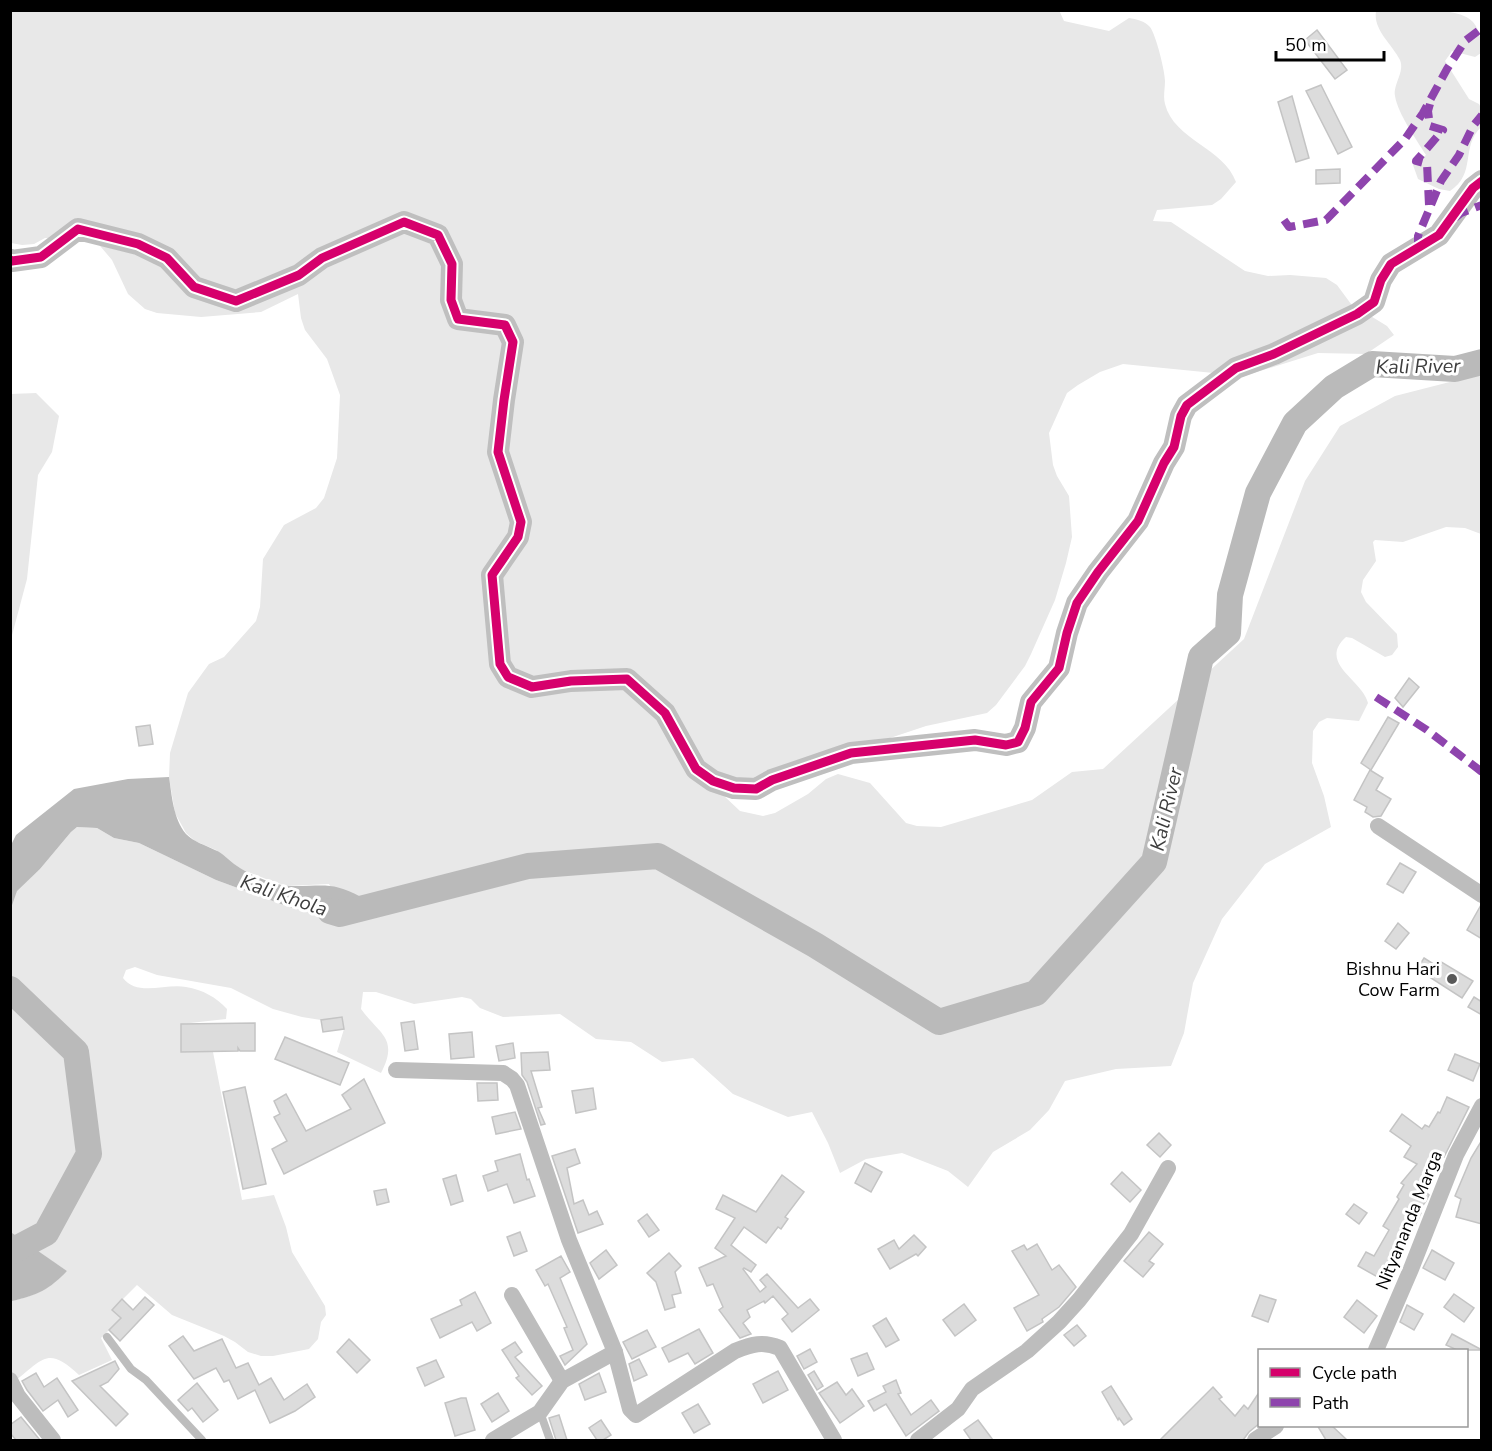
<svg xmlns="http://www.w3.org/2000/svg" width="1492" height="1451" font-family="'Nunito Sans',sans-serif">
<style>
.green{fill:#e8e8e8}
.water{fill:#bababa}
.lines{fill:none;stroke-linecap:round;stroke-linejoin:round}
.river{stroke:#bababa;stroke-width:26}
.building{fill:#dcdcdc;stroke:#c4c4c4;stroke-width:1.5}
.lane{stroke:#bdbdbd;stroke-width:8}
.street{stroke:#bdbdbd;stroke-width:16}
.secondary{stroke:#bfbfbf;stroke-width:22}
.quiet{stroke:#8e44ad;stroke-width:8;stroke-dasharray:15 8;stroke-linecap:butt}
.cycleway-casing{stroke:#fff;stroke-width:13}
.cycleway{stroke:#d6006c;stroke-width:9}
.poi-dot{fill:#595959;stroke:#fff;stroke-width:2}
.labels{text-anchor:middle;stroke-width:6;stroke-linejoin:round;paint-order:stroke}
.poi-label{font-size:18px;fill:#000;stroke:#fff;text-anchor:end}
.street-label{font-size:18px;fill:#000;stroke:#fff}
.water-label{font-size:20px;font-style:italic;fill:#3e3e3e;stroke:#fff}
</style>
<rect width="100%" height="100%" fill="#fff"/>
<g class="green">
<path d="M1059,10L1064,21L1109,31L1129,18C1136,19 1145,21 1150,27C1156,35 1165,71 1165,81C1165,88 1163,97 1165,104C1174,140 1224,148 1236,182L1221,199L1212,205L1157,210L1153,221L1171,222L1245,271L1268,276L1290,275L1326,278L1337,285L1351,304L1387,326L1394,335L1366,354L1318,353L1244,376L1123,364L1100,372L1078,385L1067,393L1049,433L1053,465L1057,476L1069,496L1072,537L1066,563L1055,600L1031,654L1025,666L996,705L987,713L926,726L722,794L740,811L763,816L775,813L808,794L826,779L838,774L870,783L906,823L917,826L941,827L1032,800L1072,772L1103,769L1244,639L1305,481L1340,426L1395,396L1481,374V534L1465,528L1446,527L1403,542L1375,540L1373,542L1376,561L1363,580L1361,592L1366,602L1397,634L1398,647L1392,655L1385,657L1352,638L1346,637C1317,663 1363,680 1368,703L1359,721L1327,718L1319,722L1313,731L1312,763L1324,796L1331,827L1265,864L1222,919L1193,983L1184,1033L1171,1066L1116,1069L1065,1081L1049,1110L1030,1130L993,1152L968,1187L948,1171L902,1153L866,1159L840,1173L828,1143L812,1112L788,1117L733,1094L693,1058L662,1062L631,1042L596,1039L560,1014L503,1017L480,1008L471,999L462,997L414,1004L376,992H363L361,1009C380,1035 399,1038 381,1073L337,1052L344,1029L342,1017L321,1020L302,1017L273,1009L231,988L157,975L135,967L126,970L123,978C137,997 166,983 186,987C203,990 216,997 227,1009L226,1019L181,1024V1052H213L242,1200L274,1195L286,1227L292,1252L325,1306L326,1315L321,1322L318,1339L309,1349L273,1356H261L248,1352L235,1342L224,1336L172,1315L137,1285L112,1310L121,1318L101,1338L112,1360L79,1375C48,1346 44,1358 15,1381L11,1380L10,1301C34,1297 50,1288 67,1271L11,1234L10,908L17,890L40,869L71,832L77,827L97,828L114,838L139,843L216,880L289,907L346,920L329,884L287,886L266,879L238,868L216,850L195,841L186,833L175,813L169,777L170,753L188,693L209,664L224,657L256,621L260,607L263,559L284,525L316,508L324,498L337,458L340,395L327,359L305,330L301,318L298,294L261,312L201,317L157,313L145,309L128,294L112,260L95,240L45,238L34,244L22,245L11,243V11Z"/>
<path d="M1376,11C1397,10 1458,5 1473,22C1480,30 1482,44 1481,53L1475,57L1452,51L1445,61L1469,99L1479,104L1481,108V127C1460,148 1477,173 1450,191L1439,189L1418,179L1413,165L1426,155C1416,139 1398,114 1395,96C1393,84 1405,72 1400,60C1392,44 1373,30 1376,11Z"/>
<path d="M36,393L59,416L52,452L38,475L27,579L11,639V394Z"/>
</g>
<g class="water">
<path d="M169,777C172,796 173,818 186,834C194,842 205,845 215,850C223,853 229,861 237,866C250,875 273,885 289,886C320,887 331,880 361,897L363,918L346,920L289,907L216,880L139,843L114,838L97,828L77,827L71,832L40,869L17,891L11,908V845L16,835L74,789L128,779Z"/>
<path d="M12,1233L67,1271C49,1290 37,1295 12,1301Z"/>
</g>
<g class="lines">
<g class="river">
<path d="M330,911L340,914L528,866L658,856L815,945L939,1022L1036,993L1154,862L1201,657L1228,633L1230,595L1258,493L1295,423L1334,387L1372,364L1455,369L1482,362"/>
<path d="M10,989L76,1052L89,1154L46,1233L10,1252"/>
</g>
</g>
<g class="building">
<path d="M1317,30L1347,70L1335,79L1305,40Z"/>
<path d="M1321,85L1352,147L1338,154L1306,91Z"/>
<path d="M1292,96L1309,158L1296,162L1278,102Z"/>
<path d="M1340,169V183L1316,184V170Z"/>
<path d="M1409,678L1419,687L1403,707L1395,698Z"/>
<path d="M1388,717L1399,723L1371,770L1361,763Z"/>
<path d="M150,725L153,744L139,746L136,727Z"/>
<path d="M1370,770L1383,778L1376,790L1391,799L1381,816L1373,817L1365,812L1367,807L1354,800Z"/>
<path d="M1400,863L1416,872L1403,893L1387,884Z"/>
<path d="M1481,905H1482V939L1467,930Z"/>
<path d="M1398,923L1409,933L1396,949L1385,941Z"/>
<path d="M1424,958L1435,965L1438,960L1473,981L1462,998L1417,969Z"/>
<path d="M1474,997L1482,1002V1015L1468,1007Z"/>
<path d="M342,1017L344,1029L323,1032L321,1020Z"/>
<path d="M414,1021L418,1049L405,1051L401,1023Z"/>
<path d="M255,1023V1051H240L238,1048V1051L181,1052V1024Z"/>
<path d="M472,1032L474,1057L451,1059L449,1034Z"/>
<path d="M285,1037L349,1063L340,1085L275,1059Z"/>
<path d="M513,1043L515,1058L499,1061L496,1046Z"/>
<path d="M548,1052L550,1070L531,1071L542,1107L538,1108L545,1124L541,1125L527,1082L522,1075L521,1053Z"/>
<path d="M1455,1054L1480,1064L1473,1081L1448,1070Z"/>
<path d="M364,1079L385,1123L284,1174L272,1149L287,1141L274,1117L280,1114L274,1101L286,1094L306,1131L351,1109L342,1095Z"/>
<path d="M477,1083H497L498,1100L478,1101Z"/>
<path d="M245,1087L266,1184L243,1189L223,1092Z"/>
<path d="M593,1088L596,1109L576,1113L572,1091Z"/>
<path d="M1447,1097L1469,1107L1444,1157L1439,1154L1420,1187L1429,1195L1426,1201L1418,1212L1421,1213L1404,1249L1383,1280L1358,1266L1366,1252L1374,1256L1389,1230L1383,1226L1399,1199L1397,1197L1404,1185L1401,1183L1417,1164L1404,1157L1411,1146L1390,1131L1402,1114L1422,1129L1425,1125L1429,1127L1438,1112L1440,1113Z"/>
<path d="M515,1112L521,1129L496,1134L492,1117Z"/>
<path d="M1159,1133L1171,1145L1160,1157L1147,1145Z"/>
<path d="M1482,1140V1224L1456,1217L1461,1199L1455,1196L1471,1158Z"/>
<path d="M575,1149L580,1163L567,1168L574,1204L583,1200L589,1215L597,1211L603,1224L578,1233L552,1156Z"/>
<path d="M520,1154L527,1180L529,1179L535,1196L514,1203L507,1184L488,1191L483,1176L498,1171L495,1161Z"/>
<path d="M865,1163L882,1172L871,1192L855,1183Z"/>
<path d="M1122,1172L1141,1190L1130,1202L1111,1184Z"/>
<path d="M456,1175L463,1201L451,1205L443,1179Z"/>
<path d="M782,1175L804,1192L785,1217L788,1219L781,1229L778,1227L766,1243L744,1227L731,1245L756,1265L751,1272L744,1268L743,1269L760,1292L766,1287L760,1280L767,1274L798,1308L810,1299L819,1310L792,1332L782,1319L788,1314L773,1296L765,1303L764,1301L747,1310L750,1317L743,1323L751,1334L740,1338L719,1310L723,1307L713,1284L707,1286L699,1268L726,1256L715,1248L735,1218L716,1209L723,1195L756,1212Z"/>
<path d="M386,1189L389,1202L377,1205L374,1191Z"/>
<path d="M1354,1204L1367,1213L1359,1224L1346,1214Z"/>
<path d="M647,1214L659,1230L649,1237L638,1221Z"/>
<path d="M520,1232L527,1251L514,1256L507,1237Z"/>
<path d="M1149,1232L1163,1244L1149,1261L1154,1264L1143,1277L1124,1261Z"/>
<path d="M914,1235L926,1247L918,1256L916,1254L890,1269L878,1249L894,1240L899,1249Z"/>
<path d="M1037,1244L1052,1270L1059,1265L1076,1287L1059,1307L1042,1319L1043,1322L1027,1331L1014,1308L1039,1295L1012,1251L1024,1245L1027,1250Z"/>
<path d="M606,1250L617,1265L599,1279L590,1263Z"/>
<path d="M1432,1250L1454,1263L1445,1280L1423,1268Z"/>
<path d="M669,1253L681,1266L675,1272L681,1293L672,1295L675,1307L665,1310L656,1282L647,1273Z"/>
<path d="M561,1256L570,1272L560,1278L587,1344L565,1365L560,1356L573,1350L564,1328L567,1327L548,1284L545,1286L536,1270Z"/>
<path d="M475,1292L491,1323L477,1331L472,1322L440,1338L431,1319L462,1305L460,1300Z"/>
<path d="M1454,1294L1474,1308L1464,1322L1444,1307Z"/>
<path d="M1260,1295L1276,1300L1268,1322L1252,1316Z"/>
<path d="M145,1297L154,1305L120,1341L109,1330L121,1318L112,1310L122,1299L133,1310Z"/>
<path d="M1357,1300L1377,1316L1364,1333L1344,1317Z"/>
<path d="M964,1304L976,1320L955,1336L943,1320Z"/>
<path d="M1407,1305L1423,1314L1414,1330L1400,1322Z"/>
<path d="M886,1318L899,1340L886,1347L873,1326Z"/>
<path d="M1077,1325L1086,1336L1074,1346L1064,1335Z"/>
<path d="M699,1329L713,1353L695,1364L688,1353L669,1362L662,1348Z"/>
<path d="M647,1330L656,1347L632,1359L623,1342Z"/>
<path d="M1452,1334L1482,1350H1457L1446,1345Z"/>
<path d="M183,1336L194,1351L222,1339L236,1368L248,1363L259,1385L271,1378L284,1400L307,1384L315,1397L295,1411L270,1423L255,1390L238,1399L229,1380L224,1382L216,1368L194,1379L169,1346Z"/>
<path d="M349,1339L370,1360L357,1373L337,1352Z"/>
<path d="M515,1342L522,1352L515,1357L542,1386L532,1395L516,1378L519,1376L502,1350Z"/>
<path d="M810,1349L817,1362L804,1369L797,1356Z"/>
<path d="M867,1353L874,1369L858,1376L851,1359Z"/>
<path d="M639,1359L647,1375L634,1381L629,1364Z"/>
<path d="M436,1360L444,1377L425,1386L417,1368Z"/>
<path d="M115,1361L119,1369L108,1382L100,1386L128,1414L116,1426L72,1381Z"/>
<path d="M778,1371L788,1390L763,1403L753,1384Z"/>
<path d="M814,1371L823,1386L817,1390L808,1375Z"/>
<path d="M36,1373L44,1387L57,1378L78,1410L68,1417L58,1400L43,1411L27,1390L22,1381Z"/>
<path d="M599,1373L606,1392L585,1400L579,1384Z"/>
<path d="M896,1380L901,1393L898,1394L911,1415L931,1400L939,1411L906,1436L886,1404L874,1411L868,1401L886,1392L883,1386Z"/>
<path d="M837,1382L846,1395L852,1389L864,1406L840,1423L819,1393Z"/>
<path d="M197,1383L218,1410L203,1422L192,1408L188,1411L178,1400Z"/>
<path d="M1111,1386L1132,1419L1124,1425L1119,1418L1118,1420L1102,1392Z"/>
<path d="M1213,1387L1222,1397L1219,1399L1235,1416L1244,1405L1248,1409L1260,1391V1423L1249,1432L1243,1440H1160Z"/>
<path d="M498,1393L509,1411L492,1422L481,1404Z"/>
<path d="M461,1398H466L475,1430L455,1436L445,1403Z"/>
<path d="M698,1404L710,1424L694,1433L682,1413Z"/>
<path d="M559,1415L567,1440H556L549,1418Z"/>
<path d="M21,1417L40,1440H16L10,1433V1425Z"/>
<path d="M601,1420L611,1435L603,1440H597L589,1428Z"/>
<path d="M978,1420L993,1440H971L964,1430Z"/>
<path d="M1317,1425H1331L1347,1440H1326Z"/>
</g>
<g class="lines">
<g class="lane">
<path d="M107,1337L131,1369L146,1380L202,1440"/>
<path d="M540,1412L550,1440"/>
</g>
<g class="street">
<path d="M1378,826L1482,895"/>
<path d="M396,1070L503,1073L512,1079L517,1085L569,1240L615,1352L630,1409L636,1415L735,1351C752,1344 763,1341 780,1348L834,1440"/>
<path d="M512,1295L562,1381"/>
<path d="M1376,1350L1411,1269L1456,1155L1482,1106"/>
<path d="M10,1380L18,1396L53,1440"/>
<path d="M493,1440L540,1412L562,1381L615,1352"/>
<path d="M918,1440L958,1409L972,1389L1027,1351L1059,1322L1079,1300L1131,1234L1168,1168"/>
<path d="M1255,1440L1276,1426"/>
</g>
<path class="secondary" d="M10,260L12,261L41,257L78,229L138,244L167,258L194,287L236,301L299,275L322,258L404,222L438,235L452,264L451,300L458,319L505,325L513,342L504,400L498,452L521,522L518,537L492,575L500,664L508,677L532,687L571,681L627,679L665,713L696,769L713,781L734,788L756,789L772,780L851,753L975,740L1006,745L1018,742L1025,728L1031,702L1059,668L1067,633L1077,603L1098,572L1138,521L1164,463L1174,447L1181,416L1187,405L1236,368L1274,354L1357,314L1374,302L1381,280L1391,264L1439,235L1473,188L1482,181"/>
<g class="quiet">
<path d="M1429,205L1427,164L1416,161L1443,130L1430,126L1428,111L1430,104"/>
<path d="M1455,218L1461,213L1482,205"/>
<path d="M1284,220L1289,227L1326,220L1405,139L1423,113L1447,69L1465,41L1482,28"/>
<path d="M1418,248V236L1441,181L1459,155L1473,126L1482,115"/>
<path d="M1376,697L1427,730L1482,772"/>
</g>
<g class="cycleway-casing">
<path id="cycleway" d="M10,260L12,261L41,257L78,229L138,244L167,258L194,287L236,301L299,275L322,258L404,222L438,235L452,264L451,300L458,319L505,325L513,342L504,400L498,452L521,522L518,537L492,575L500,664L508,677L532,687L571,681L627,679L665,713L696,769L713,781L734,788L756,789L772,780L851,753L975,740L1006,745L1018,742L1025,728L1031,702L1059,668L1067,633L1077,603L1098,572L1138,521L1164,463L1174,447L1181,416L1187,405L1236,368L1274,354L1357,314L1374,302L1381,280L1391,264L1439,235L1473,188L1482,181"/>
</g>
<use href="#cycleway" class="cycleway"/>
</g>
<circle class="poi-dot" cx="1452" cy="979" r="6"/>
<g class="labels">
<g class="poi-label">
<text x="1440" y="975">Bishnu Hari<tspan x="1440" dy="21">Cow Farm</tspan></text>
</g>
<g class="street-label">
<text transform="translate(1409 1220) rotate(-68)" y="6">Nityananda Marga</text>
</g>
<g class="water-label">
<text transform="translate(1418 366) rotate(-1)" y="7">Kali River</text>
<text transform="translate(1166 809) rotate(-77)" y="7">Kali River</text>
<text transform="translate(284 895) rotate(19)" y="7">Kali Khola</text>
</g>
</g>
<rect width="1492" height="1451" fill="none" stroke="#000000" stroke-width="24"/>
<rect x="1258" y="1349" width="210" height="78" fill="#ffffff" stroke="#999999" stroke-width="1.5"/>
<rect x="1270" y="1368" width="30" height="9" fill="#d6006c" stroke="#999999" stroke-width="1.5"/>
<text x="1312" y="1379" font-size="18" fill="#000000">Cycle path</text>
<rect x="1270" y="1398" width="30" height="9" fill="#8e44ad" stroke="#999999" stroke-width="1.5"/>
<text x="1312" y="1409" font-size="18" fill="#000000">Path</text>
<path d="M1276 51v9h108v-9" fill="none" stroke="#000000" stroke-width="3"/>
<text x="1285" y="51" font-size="18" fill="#000000" stroke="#ffffff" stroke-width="4.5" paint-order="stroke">50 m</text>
</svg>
